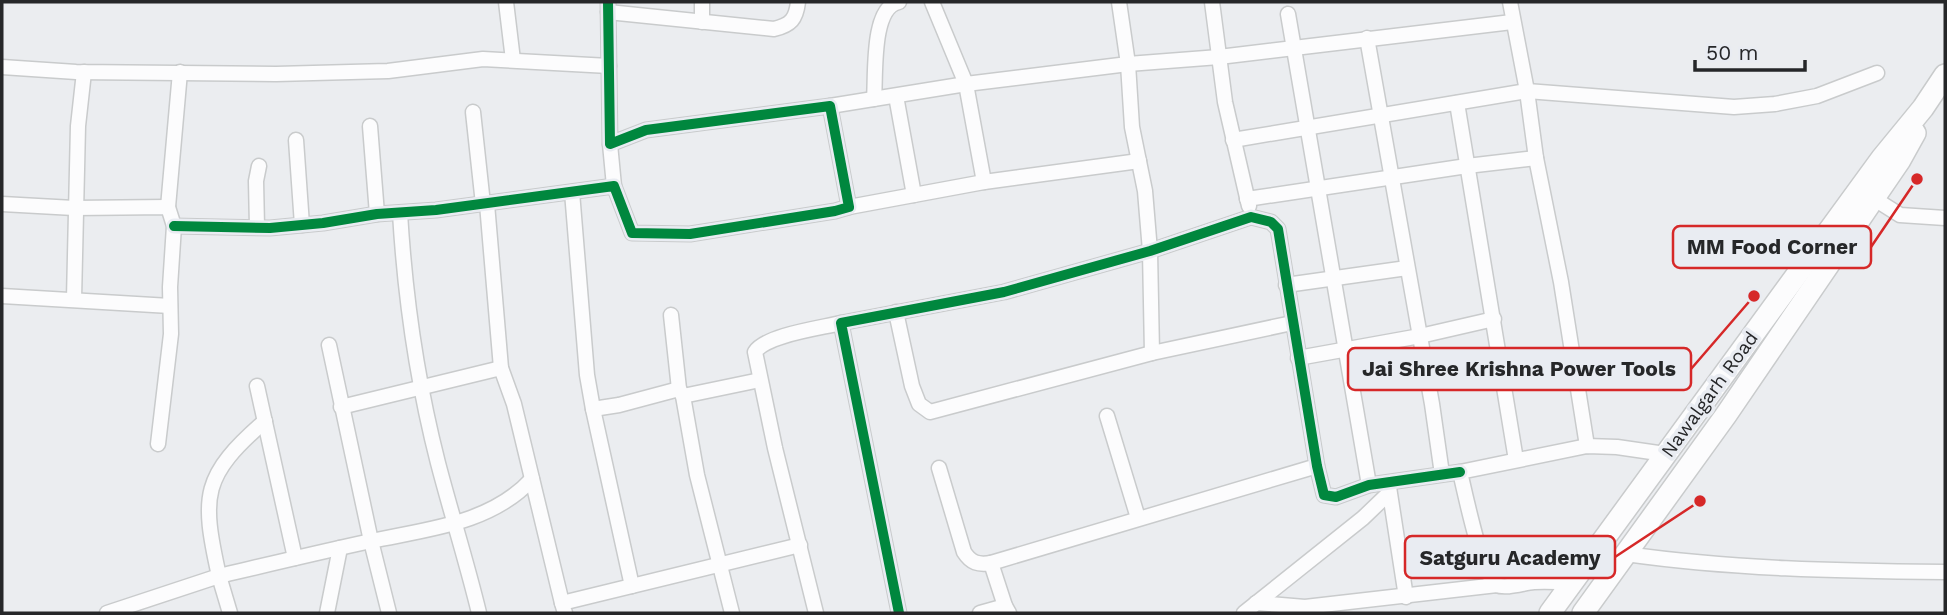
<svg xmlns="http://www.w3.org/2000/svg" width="1947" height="615" font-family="'Work Sans',sans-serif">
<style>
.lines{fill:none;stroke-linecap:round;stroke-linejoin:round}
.street-casing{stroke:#c9cbcc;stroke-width:17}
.secondary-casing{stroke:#c9cbcc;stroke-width:24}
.street{stroke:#fcfcfd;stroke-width:14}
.secondary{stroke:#fcfcfd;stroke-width:21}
.cycleway-casing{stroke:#e9ecf2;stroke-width:15}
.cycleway{stroke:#00873e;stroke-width:10}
.labels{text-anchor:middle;stroke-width:7;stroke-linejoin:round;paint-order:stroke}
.street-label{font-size:19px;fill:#262729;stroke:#e9ecf2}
.leader{fill:none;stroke:#d62828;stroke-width:2.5}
.callout-dot{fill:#d62828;stroke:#e9ecf2;stroke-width:2.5}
.callout{fill:#e9ecf2;stroke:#d62828;stroke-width:2.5}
.callout-label{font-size:21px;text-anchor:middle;font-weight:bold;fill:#262729}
</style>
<rect width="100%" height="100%" fill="#ebedf0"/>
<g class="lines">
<g class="street-casing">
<g id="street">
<path d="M506,2L513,60"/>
<path d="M932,2L966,84L984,182"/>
<path d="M1119,2L1128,64L1132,127L1145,191L1150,251L1152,353"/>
<path d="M1212,2L1225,102L1249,206"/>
<path d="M1510,2L1527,91L1536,158L1561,282L1587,446"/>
<path d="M608,12L774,29C791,25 796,19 798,2"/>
<path d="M1288,14L1369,485"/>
<path d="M702,22V2"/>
<path d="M1367,38L1432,404L1442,474"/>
<path d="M2,67L76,72L276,74L388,71L483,59L609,66"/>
<path d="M896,96L914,195"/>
<path d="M874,99C876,75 871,7 899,2"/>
<path d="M1457,103L1516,460"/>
<path d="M830,106L966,84L1128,64L1219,57L1512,22"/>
<path d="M473,112L483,204"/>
<path d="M370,126L377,214"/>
<path d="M296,140L302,225"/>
<path d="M1233,140L1527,91L1734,107L1775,104L1817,96L1877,73"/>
<path d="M610,144L614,186"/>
<path d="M572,192L587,375L593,409L619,405L679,389L683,396L697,475L732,613"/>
<path d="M1873,198L1900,215L1945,218"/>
<path d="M1247,199L1467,166L1536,158"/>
<path d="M2,204L74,208L168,207L174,226L170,287L171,334L158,444"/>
<path d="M487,204L501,368L514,404L562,603"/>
<path d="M168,207L180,72"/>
<path d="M849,207L984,182L1139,161"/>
<path d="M400,213C405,297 417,381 438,463C451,513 467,563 479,613"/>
<path d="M174,226L270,228L323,223L377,214L436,210L614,186L632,233L690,234L835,211L849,207L830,106L646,130L610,144L608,2"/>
<path d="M257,227L256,181L259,166"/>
<path d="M1286,285L1407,268"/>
<path d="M2,296L170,306"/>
<path d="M74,299L78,126L84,72"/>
<path d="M896,312L912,386L919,404L930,412L1152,353L1292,323"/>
<path d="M671,315L679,389"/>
<path d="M329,345L371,541L389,613"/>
<path d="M1298,358L1420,336L1494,319"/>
<path d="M257,386L295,558"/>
<path d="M683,396L760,380"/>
<path d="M341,407L501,368"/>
<path d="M593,409L632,586"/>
<path d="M1107,416L1138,518"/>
<path d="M265,421C202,476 201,495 219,576C270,564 320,552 371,541C427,529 491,524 532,479"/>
<path d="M939,468L964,552C971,563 978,565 991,563L1005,606"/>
<path d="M1389,487L1406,597"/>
<path d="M1626,554C1732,569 1839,571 1945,572"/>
<path d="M991,563L1317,466"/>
<path d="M1572,583C1560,582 1547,581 1534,582C1523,583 1507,589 1496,585C1483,579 1464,489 1460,472L1587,446L1617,447L1665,454"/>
<path d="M1256,603L1305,607L1497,585"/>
<path d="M107,613L219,576L230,613"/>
<path d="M327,613L340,548"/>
<path d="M565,613L562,603L800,545"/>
<path d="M816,613L775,448L755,352C766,335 821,328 841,323"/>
<path d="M899,613L841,323L1004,292L1150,251L1251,217L1271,222L1278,229L1317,466L1324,495L1336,497L1369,485L1460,472"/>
<path d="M980,613L1005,606L1009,613"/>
<path d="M1244,613L1363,518L1388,494"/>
</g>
</g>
<g class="secondary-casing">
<g id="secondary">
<path d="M1550,613L1882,158L1923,108L1945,75"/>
<path d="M1583,613L1726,415L1900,160L1915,133"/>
</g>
</g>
<use href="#street" class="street"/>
<use href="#secondary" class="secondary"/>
<g class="cycleway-casing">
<g id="cycleway">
<path d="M174,226L270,228L323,223L377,214L436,210L614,186L632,233L690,234L835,211L849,207L830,106L646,130L610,144L608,2"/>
<path d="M899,613L841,323L1004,292L1150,251L1251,217L1271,222L1278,229L1317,466L1324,495L1336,497L1369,485L1460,472"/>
</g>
</g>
<use href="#cycleway" class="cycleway"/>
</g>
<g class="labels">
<g class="street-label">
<text transform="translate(1709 394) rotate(-54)" y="7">Nawalgarh Road</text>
</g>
</g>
<path class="leader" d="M1917 179L1871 247M1754 296L1691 369M1700 501L1615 557"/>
<g class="callout-dot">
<circle cx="1917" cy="179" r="7"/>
<circle cx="1754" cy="296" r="7"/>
<circle cx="1700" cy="501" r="7"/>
</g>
<g class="callout">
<rect x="1673" y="226" width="198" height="42" rx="7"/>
<rect x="1348" y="348" width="343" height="42" rx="7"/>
<rect x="1405" y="536" width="210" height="42" rx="7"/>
</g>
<g class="callout-label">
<text x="1772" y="254">MM Food Corner</text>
<text x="1519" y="376">Jai Shree Krishna Power Tools</text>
<text x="1510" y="565">Satguru Academy</text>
</g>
<rect width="1947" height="615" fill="none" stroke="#262729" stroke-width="7"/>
<path d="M1695 60v10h110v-10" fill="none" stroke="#262729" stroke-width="3.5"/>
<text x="1706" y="60" font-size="21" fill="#262729" stroke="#e9ecf2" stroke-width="5" paint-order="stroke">50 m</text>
</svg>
